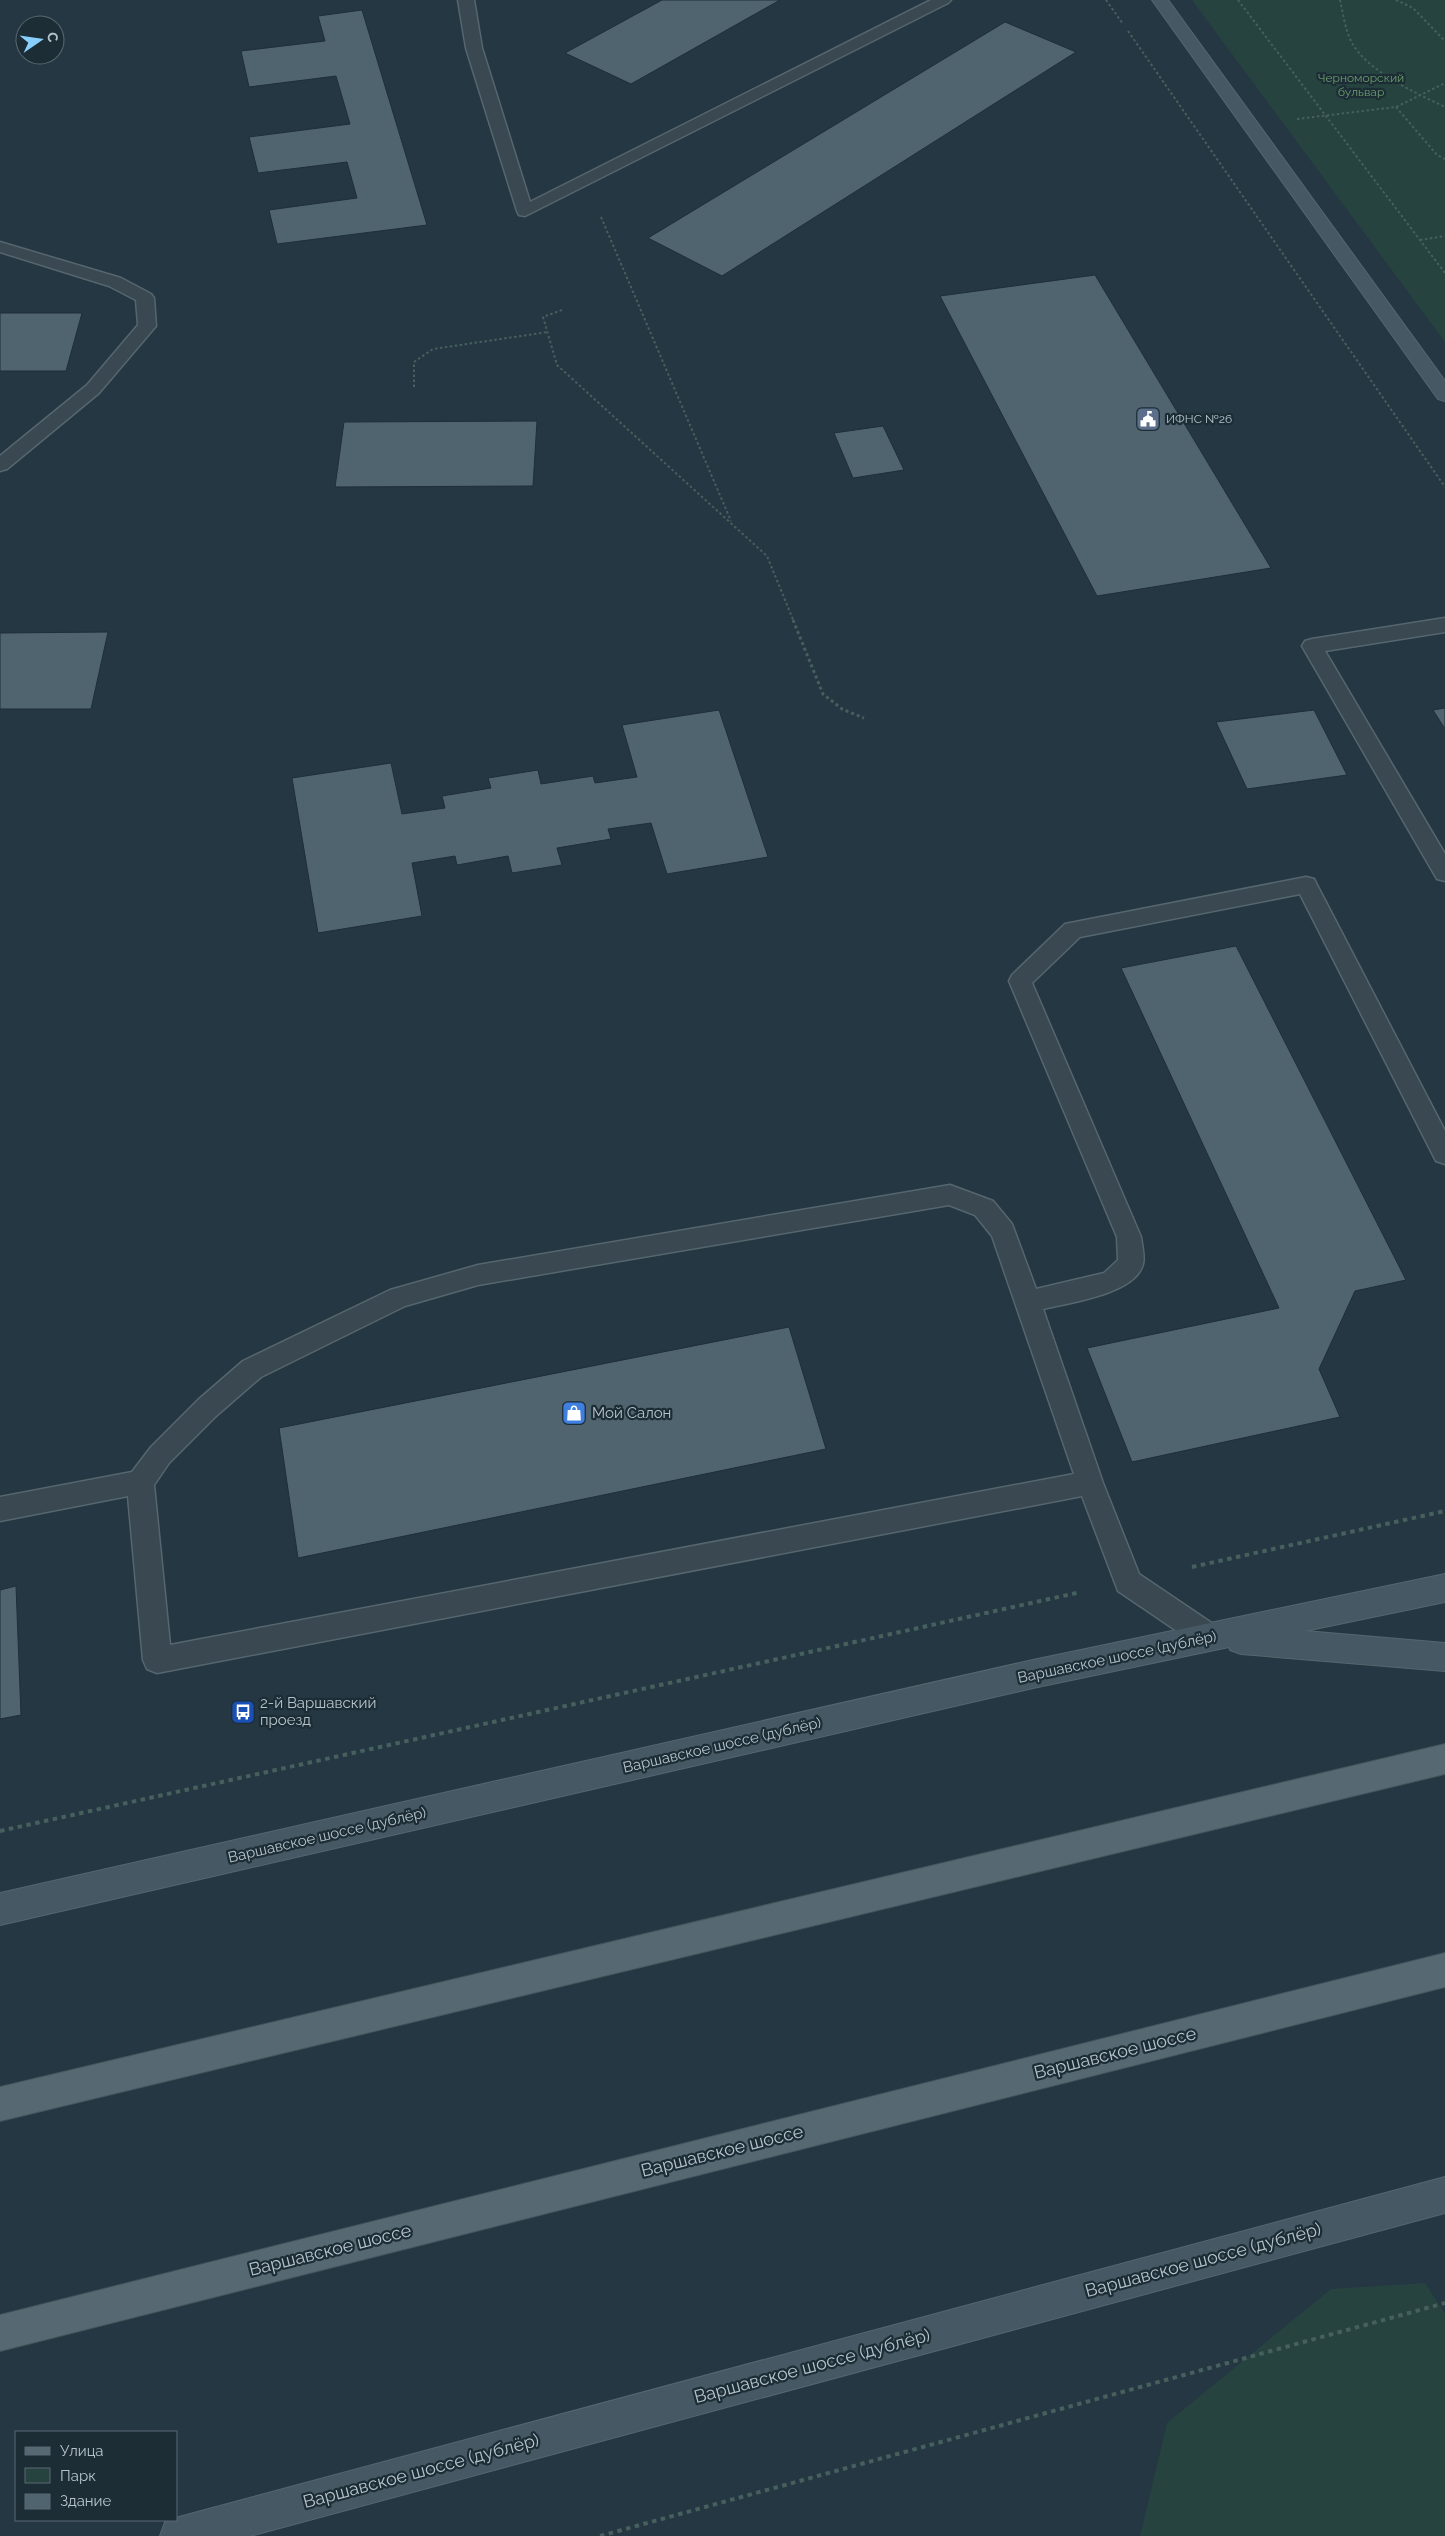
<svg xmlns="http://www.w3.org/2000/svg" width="1445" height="2536" font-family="Raleway,sans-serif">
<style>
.green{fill:#264340}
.building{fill:#4f646f;stroke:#1f2f38}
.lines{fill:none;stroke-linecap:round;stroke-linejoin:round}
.lane-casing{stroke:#56666e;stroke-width:3}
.secondary-casing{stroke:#56666e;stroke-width:2}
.primary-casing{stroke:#45545d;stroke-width:2}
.path-far2{stroke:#46605e;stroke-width:2;stroke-dasharray:2.5 2.5;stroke-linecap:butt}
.path-far1{stroke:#46605e;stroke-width:3;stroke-dasharray:3 3;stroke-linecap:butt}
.path{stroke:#46605e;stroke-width:4;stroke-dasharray:4.5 4.5;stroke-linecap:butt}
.lane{fill:#394851;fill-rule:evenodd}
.secondary{fill:#465864;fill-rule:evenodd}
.primary{fill:#566871;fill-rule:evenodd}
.labels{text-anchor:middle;stroke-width:4.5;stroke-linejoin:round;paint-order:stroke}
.far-park-label{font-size:12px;fill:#6b9e6c;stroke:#1d2d36}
.far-poi-label{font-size:12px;fill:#b5c3cb;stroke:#1d2d36;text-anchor:start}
.poi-label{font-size:15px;fill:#b5c3cb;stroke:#1d2d36;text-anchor:start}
.street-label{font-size:15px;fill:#b5c3cb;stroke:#1d2d36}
.near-street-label{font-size:18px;fill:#b5c3cb;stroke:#1d2d36}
</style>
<rect width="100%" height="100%" fill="#243742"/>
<g class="green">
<path d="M1192,0H1445V342Z"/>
<path d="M1425,2283L1445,2314V2536H1140L1167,2423L1331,2289Z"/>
</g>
<g class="building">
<path d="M662,0H780L631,84L565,53Z"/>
<path d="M362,10L427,225L277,244L269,210L357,198L347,162L258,173L249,137L350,124L336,76L249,87L241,51L325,41L318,16Z"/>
<path d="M1005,22L1076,52L722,276L648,238Z"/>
<path d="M1095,275L1271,568L1097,596L940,296Z"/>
<path d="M0,313H82L66,371H0Z"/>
<path d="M537,421L533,486L335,487L344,422Z"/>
<path d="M883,426L904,470L853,478L834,433Z"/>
<path d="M108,632L91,709H0V633Z"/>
<path d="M1445,708V729L1433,710Z"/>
<path d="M719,710L768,857L667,874L651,823L608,829L611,839L557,848L562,865L512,873L508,856L457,865L455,856L412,863L422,916L318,933L292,778L391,763L402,814L445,808L442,796L491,788L488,778L538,770L541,784L593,776L595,783L637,777L622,725Z"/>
<path d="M1314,710L1347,775L1247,789L1216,722Z"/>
<path d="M1236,946L1406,1280L1355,1291L1319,1369L1340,1417L1132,1462L1087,1348L1279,1308L1121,968Z"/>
<path d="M789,1327L826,1449L298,1558L279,1428Z"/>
<path d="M16,1586L21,1715L0,1719V1590Z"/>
</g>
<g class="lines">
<g class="lane-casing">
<g id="lane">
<path d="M458,0H474L482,48L530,202L931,0H951L948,3L525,216L519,215L517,211L466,48Z"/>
<path d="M0,242L121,278L151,294L154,298L156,326L99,393L7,469L0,471V456L87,385L138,325L136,300L109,286L0,252Z"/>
<path d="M1445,618V632L1325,651L1445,854V881L1437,879L1302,646L1305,641L1312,639Z"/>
<path d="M1306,877L1314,879L1317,885L1445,1131V1164L1436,1161L1300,894L1080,937L1032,983L1141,1237C1142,1245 1145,1257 1143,1264C1136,1294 1068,1303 1043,1309L1103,1483L1139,1574L1219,1628L1223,1637L1219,1646L1209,1650L1199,1646L1118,1591L1082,1496L157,1673L147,1669L143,1660L128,1496L0,1521V1497L132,1472L151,1447L198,1400L243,1361L390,1290L478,1265L950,1185L993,1201L1012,1224L1036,1289L1104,1273L1118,1260L1117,1237L1009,981L1012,975L1065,924ZM949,1205L975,1215L992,1236L1074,1474L170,1645L154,1485L169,1463L216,1416L261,1377L405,1306L478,1285Z"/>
</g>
</g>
<g class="secondary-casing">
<g id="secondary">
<path d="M1152,0H1168L1445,381V401L1438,399Z"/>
<path d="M1445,1574V1602L1305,1631L1445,1643V1671L1241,1654L1230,1650L1229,1647L1033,1688L0,1925V1893L1033,1660Z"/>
<path d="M1445,2177V2213L250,2536H160L165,2522L179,2517Z"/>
</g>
</g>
<g class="primary-casing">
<g id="primary">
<path d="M1445,1744V1774L0,2121V2087Z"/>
<path d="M1445,1953V1987L0,2351V2315Z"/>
</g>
</g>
<g class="path-far2">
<path d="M1106,0L1123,24"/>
<path d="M1238,0L1445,273"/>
<path d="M1340,0C1343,13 1345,29 1351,41C1366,71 1416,93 1445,107"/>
<path d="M1396,0L1413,8L1445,41"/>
<path d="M1128,31L1445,487"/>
<path d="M1396,107L1437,155L1445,159"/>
<path d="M1297,119L1396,107L1445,83"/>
<path d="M601,217L731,521"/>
<path d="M1420,240L1445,236"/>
<path d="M562,310L543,317L557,365L767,556L794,622"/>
<path d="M414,387V362L433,349L548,332"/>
</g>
<path class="path-far1" d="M793,620L823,694L842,709L864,718"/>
<g class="path">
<path d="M1192,1567L1445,1511"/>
<path d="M0,1831L1081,1592"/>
<path d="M600,2536L1445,2303"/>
</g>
<use href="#lane" class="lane"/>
<use href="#secondary" class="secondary"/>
<use href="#primary" class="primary"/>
</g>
<defs>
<g id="civic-square" transform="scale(1.25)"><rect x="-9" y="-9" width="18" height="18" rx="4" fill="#5c6f8a" stroke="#1d2d36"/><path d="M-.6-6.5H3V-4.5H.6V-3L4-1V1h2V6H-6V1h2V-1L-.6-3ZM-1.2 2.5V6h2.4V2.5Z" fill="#fff"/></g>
<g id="shop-square" transform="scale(1.25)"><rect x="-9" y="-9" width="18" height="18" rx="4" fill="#3f7fe0" stroke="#1d2d36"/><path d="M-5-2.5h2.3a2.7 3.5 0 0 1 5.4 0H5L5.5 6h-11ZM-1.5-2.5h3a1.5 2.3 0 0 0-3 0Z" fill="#fff"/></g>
<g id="bus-square" transform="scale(1.25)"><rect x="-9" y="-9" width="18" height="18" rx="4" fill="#1a4fb4" stroke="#1d2d36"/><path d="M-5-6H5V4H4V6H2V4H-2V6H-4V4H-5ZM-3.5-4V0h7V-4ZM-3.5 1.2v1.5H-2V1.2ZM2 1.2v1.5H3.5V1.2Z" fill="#fff"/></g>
</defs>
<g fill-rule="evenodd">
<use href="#civic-square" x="1148" y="419"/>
<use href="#shop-square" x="574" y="1413"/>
<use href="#bus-square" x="243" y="1712"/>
</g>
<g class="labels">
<g class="far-park-label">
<text x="1361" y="82">Черноморский<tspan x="1361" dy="14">бульвар</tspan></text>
</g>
<g class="far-poi-label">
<text x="1166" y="423">ИФНС №26</text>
</g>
<g class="poi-label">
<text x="592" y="1418">Мой Салон</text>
<text x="260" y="1708">2-й Варшавский<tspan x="260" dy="17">проезд</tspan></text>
</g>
<g class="street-label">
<text transform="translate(1117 1657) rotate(-12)" y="5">Варшавское шоссе (дублёр)</text>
<text transform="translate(722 1745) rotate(-13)" y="5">Варшавское шоссе (дублёр)</text>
<text transform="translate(327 1835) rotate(-13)" y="5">Варшавское шоссе (дублёр)</text>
</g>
<g class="near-street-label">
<text transform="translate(1115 2053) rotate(-14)" y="6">Варшавское шоссе</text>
<text transform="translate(722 2151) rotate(-14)" y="6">Варшавское шоссе</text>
<text transform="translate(330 2250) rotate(-14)" y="6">Варшавское шоссе</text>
<text transform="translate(1203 2260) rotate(-15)" y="6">Варшавское шоссе (дублёр)</text>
<text transform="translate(812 2366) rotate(-15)" y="6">Варшавское шоссе (дублёр)</text>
<text transform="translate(421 2471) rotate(-15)" y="6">Варшавское шоссе (дублёр)</text>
</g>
</g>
<rect x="15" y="2431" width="162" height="90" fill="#1d2d36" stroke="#5a6972"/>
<rect x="25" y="2447" width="25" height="8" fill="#566871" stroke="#5a6972"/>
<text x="60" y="2456" font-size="15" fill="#b5c3cb">Улица</text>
<rect x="25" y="2468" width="25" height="15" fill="#264340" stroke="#5a6972"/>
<text x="60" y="2481" font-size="15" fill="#b5c3cb">Парк</text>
<rect x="25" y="2494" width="25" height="15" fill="#4f646f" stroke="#5a6972"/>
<text x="60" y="2506" font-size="15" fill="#b5c3cb">Здание</text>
<g transform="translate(40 40) rotate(77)"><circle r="24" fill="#1d2d36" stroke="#5a6972"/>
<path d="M0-4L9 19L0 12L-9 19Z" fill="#89cffd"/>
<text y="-8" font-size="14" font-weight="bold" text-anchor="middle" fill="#b5c3cb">С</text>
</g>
</svg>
